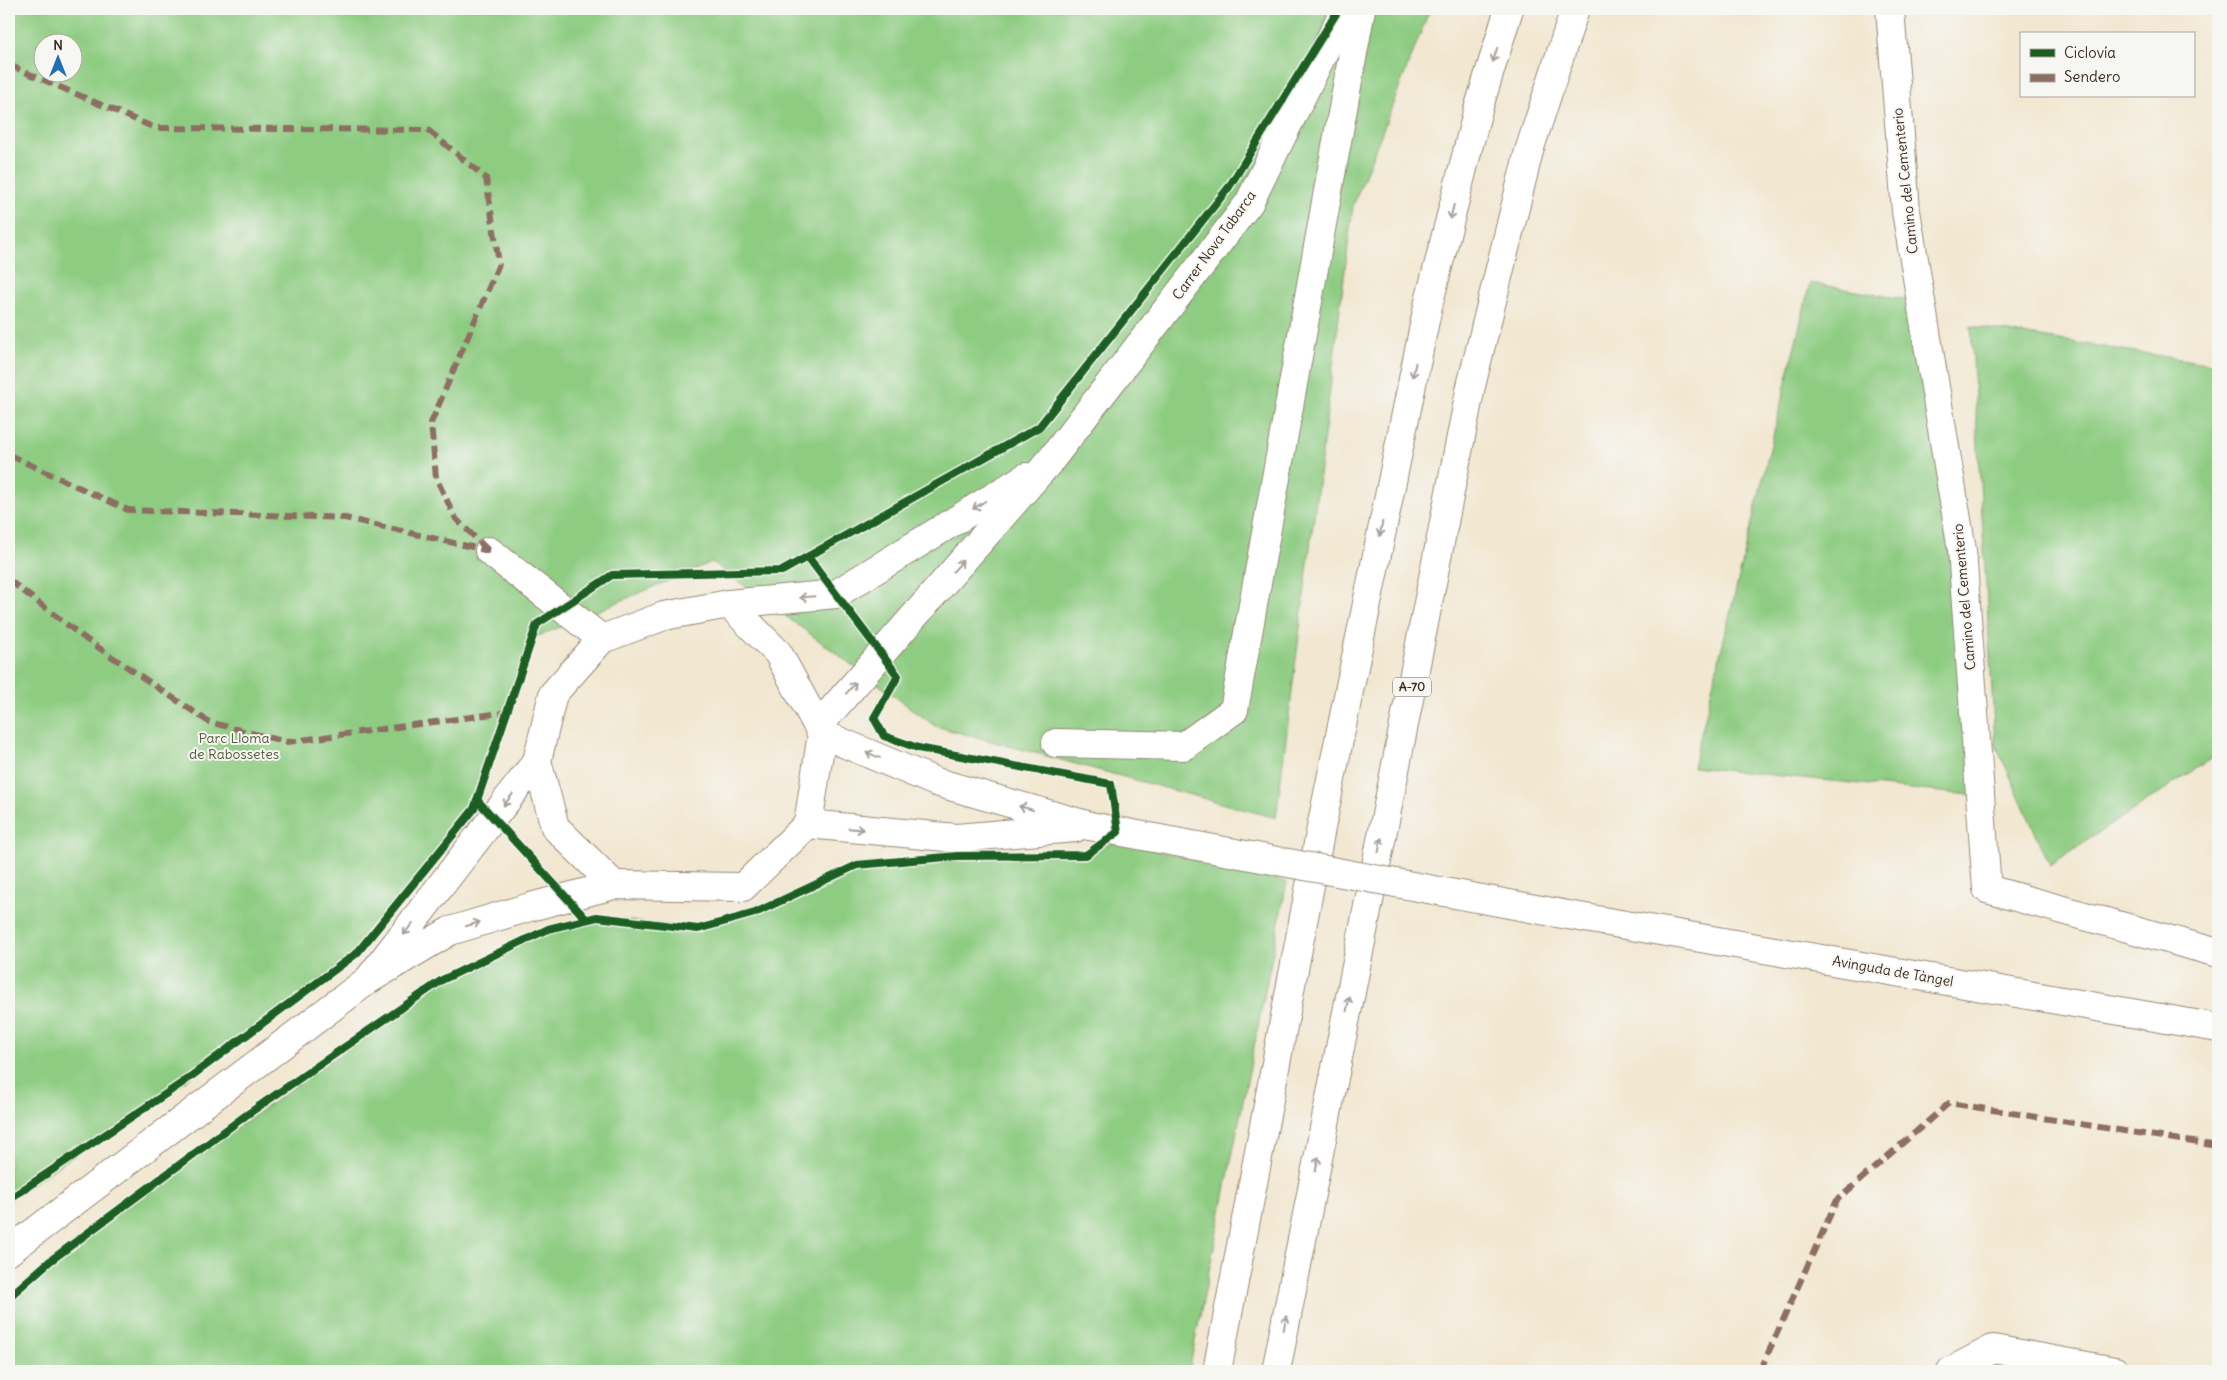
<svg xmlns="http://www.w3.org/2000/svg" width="2227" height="1380" font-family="Delius,sans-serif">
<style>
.green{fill:#8ecc82;stroke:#647b50;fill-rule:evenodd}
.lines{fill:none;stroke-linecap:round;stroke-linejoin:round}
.minor-casing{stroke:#968877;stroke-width:30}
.major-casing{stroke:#968877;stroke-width:30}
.highway-casing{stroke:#968877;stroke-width:30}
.minor{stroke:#fff;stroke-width:28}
.major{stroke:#fff;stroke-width:28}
.highway{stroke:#fff;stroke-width:28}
.major-bridge-casing{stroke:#968877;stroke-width:30;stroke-linecap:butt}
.major-bridge{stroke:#fff;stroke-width:28}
.quiet{stroke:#8d6e63;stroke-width:6;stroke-dasharray:12 6;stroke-linecap:butt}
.cycleway-casing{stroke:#f6f6f2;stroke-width:11}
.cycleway{stroke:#1b5e20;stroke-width:8}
.oneway{stroke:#a79f9a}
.labels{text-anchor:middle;stroke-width:4;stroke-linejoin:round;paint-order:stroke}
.shield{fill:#f6f6f2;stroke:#73675e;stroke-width:1}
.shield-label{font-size:12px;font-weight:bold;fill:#3b2a1e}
.street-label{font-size:14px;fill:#3b2a1e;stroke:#f6f6f2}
.park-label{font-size:14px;fill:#545b3c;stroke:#f6f6f2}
</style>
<rect width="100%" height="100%" fill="#f6f6f2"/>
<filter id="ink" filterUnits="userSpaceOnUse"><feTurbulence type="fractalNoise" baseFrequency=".02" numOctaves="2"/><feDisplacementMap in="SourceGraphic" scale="10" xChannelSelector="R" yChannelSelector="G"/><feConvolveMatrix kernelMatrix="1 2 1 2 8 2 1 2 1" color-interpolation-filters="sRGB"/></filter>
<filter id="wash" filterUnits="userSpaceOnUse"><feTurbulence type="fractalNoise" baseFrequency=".0096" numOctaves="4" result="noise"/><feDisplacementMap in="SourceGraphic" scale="20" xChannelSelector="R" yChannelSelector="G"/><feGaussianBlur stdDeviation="1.12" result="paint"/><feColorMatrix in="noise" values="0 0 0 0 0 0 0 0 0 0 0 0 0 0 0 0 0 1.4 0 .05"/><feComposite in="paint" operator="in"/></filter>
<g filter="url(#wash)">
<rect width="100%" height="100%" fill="#f2e7d0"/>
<g class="green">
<path d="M9,9H1430L1353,206L1276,818L935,726L712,562L529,640L477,800L357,953L182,1083L9,1199ZM42,42H72V72H42Z"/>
<path d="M1810,283L1921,302L1980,796L1693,767Z"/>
<path d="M1971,326L2218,365V754L2050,865L1995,743Z"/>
<path d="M1116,841L1287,882L1189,1371H9V1297L50,1261L448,977L548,929L597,917L698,929L755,913L857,865L957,856L1086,855Z"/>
</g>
</g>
<g filter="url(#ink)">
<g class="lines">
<g class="minor-casing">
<g id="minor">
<path d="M1890,9L1906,211L1962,550L1987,889L2218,953"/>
<path d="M489,551L602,639"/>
<path d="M729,604L836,594L1026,477"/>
<path d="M819,725L1050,461L1249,203L1345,9"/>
<path d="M1056,743L1184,746L1234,710L1361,9"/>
<path d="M1951,1371L1993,1349L2115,1371"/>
</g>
</g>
<g class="major-casing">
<g id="major">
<path d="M822,734L936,782L1090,826"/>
<path d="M537,761L555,827L614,885"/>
<path d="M808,824L956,838L1075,828"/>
<path d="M1568,915L2218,1028"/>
<path d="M9,1251L368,980L450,931L530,907L614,885L743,887L808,824L822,734L778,653L729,604L664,616L602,639L553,694L537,761L368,980"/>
</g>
</g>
<g class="highway-casing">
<g id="highway">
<path d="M1217,1371L1322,823L1428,306L1477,113L1509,9"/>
<path d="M1276,1371L1471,386L1529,151L1575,9"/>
</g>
</g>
<use href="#minor" class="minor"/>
<use href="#major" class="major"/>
<use href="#highway" class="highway"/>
<g class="major-bridge-casing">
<path id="major-bridge" d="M1090,826L1568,915"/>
</g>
<use href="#major-bridge" class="major-bridge"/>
<g class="quiet">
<path d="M9,65L155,128L428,130L486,178L499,264L431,423L436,478L456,519L489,551"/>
<path d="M9,455L128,510L345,518L489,551"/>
<path d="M9,580L87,640L209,722L287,742L508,712"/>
<path d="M1760,1371L1837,1200L1949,1103L2218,1146"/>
</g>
<g class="cycleway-casing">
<g id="cycleway">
<path d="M477,800L586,919"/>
<path d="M9,1199L182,1083L357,953L474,809L537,624L612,575L782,571L1039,427L1229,187L1339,9"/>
<path d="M9,1297L50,1261L245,1116L442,980L548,929L597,917L698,929L755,913L857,865L957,856L1086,855L1118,832L1111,784L918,748L884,736L874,718L898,676L808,557"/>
</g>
</g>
<use href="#cycleway" class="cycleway"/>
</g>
<defs><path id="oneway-shaft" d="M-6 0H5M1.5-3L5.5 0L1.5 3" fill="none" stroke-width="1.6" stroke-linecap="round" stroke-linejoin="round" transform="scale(1.25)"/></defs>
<g class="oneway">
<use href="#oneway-shaft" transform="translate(1495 55) rotate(107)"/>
<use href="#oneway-shaft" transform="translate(1452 212) rotate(104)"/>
<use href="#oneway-shaft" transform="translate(1414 370) rotate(102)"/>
<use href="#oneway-shaft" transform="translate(979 505) rotate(148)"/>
<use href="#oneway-shaft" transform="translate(1381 529) rotate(101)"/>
<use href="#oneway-shaft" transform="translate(958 566) rotate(-49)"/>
<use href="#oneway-shaft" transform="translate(807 597) rotate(175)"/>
<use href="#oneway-shaft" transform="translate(851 688) rotate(-49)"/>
<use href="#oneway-shaft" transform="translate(873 755) rotate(-157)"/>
<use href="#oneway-shaft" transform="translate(508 800) rotate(128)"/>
<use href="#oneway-shaft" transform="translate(1026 808) rotate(-164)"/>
<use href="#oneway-shaft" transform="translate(856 829) rotate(5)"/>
<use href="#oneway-shaft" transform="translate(1380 845) rotate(-79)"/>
<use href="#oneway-shaft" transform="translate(473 924) rotate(-17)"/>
<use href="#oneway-shaft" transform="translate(408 929) rotate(128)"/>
<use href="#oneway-shaft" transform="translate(1348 1004) rotate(-79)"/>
<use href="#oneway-shaft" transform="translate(1317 1164) rotate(-79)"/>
<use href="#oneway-shaft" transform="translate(1285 1323) rotate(-79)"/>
</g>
</g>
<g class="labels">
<rect class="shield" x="1393" y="677.5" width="38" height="19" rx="4"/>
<g class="shield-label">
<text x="1412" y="691">A-70</text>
</g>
<g class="street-label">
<text transform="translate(1905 181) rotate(-96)" y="5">Camino del Cementerio</text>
<text transform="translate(1214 245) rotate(-54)" y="5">Carrer Nova Tabarca</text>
<text transform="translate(1964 597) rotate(-95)" y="5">Camino del Cementerio</text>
<text transform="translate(1893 971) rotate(10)" y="5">Avinguda de Tàngel</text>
</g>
<g class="park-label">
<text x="234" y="743">Parc Lloma<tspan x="234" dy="16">de Rabossetes</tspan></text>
</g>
</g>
<rect width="2227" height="1380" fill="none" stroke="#f6f6f2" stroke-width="30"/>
<rect x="2020" y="32" width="175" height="65" fill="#f6f6f2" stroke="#aba49d"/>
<rect x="2030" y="49" width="25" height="8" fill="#1b5e20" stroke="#aba49d"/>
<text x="2064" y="58" font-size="15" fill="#3b2a1e">Ciclovía</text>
<rect x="2030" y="74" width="25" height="8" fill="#8d6e63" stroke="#aba49d"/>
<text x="2064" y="82" font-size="15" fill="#3b2a1e">Sendero</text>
<g transform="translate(58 58)"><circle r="24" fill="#f6f6f2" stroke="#aba49d"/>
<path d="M0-4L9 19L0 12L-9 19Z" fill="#1f6fb2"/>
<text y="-8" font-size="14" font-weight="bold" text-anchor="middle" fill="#3b2a1e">N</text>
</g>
</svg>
